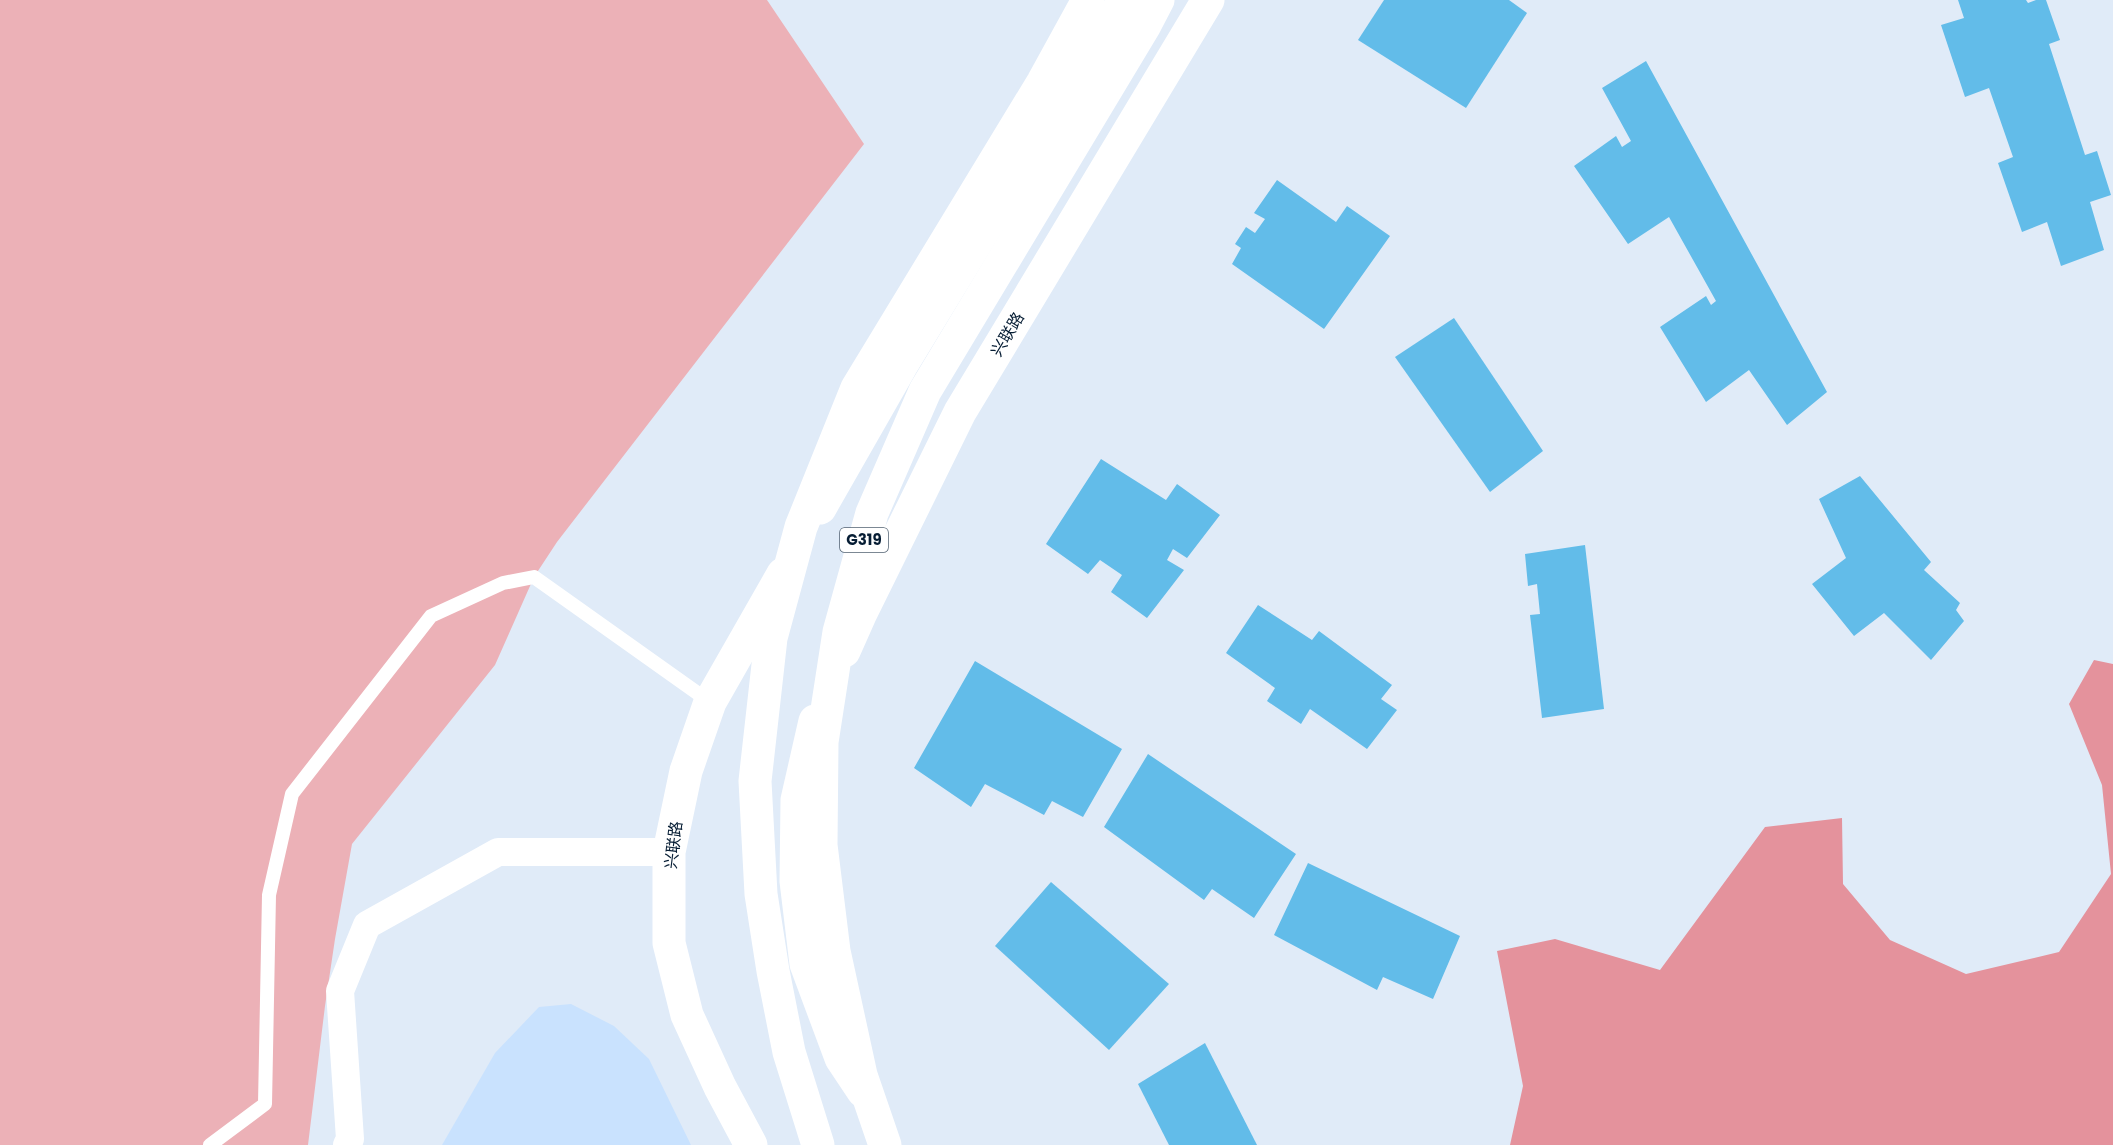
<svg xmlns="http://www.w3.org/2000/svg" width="2113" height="1145" font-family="Poppins,'Noto Sans SC',sans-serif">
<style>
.built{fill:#c9e2fe}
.green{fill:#ecb1b7}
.forest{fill:#e4929c}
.building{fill:#62bce9}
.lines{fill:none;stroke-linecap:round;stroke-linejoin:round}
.service{stroke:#fff;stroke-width:14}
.minor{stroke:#fff;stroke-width:28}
.primary{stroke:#fff;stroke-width:33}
.trunk{stroke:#fff;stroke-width:33}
.labels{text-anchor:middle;stroke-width:4.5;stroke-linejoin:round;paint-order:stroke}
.shield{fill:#fff;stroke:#516171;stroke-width:1.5}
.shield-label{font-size:15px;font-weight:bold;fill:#061d34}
.street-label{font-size:16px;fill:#061d34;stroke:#fff}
</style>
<rect width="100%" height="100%" fill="#e0ebf8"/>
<path class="built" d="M571,1004L614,1026L649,1059L691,1145H442L495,1053L539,1007Z"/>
<path class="green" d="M0,0H767L864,144L557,542L534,577L495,665L352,844L335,939L325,1006L308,1145H0Z"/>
<path class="forest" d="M2094,660L2113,664V1145H1510L1523,1086L1497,951L1555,939L1660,970L1765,827L1842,818L1843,884L1890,940L1966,974L2059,952L2111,874L2102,785L2069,704Z"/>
<g class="building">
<path d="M1384,0H1509L1527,13L1466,108L1358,40Z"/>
<path d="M1958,0H2026L2028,3L2036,0H2046L2060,40L2049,44L2085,155L2097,151L2111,195L2090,202L2104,250L2061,266L2047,222L2022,232L1998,163L2013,157L1989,88L1965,97L1941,25L1964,18Z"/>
<path d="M1646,61L1827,392L1787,425L1749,370L1706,402L1660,327L1706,296L1711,305L1716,301L1669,217L1628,244L1574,166L1616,136L1622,147L1631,141L1602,88Z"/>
<path d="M1277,180L1336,222L1347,206L1390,236L1324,329L1232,264L1241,248L1235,244L1246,227L1255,233L1265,219L1254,213Z"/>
<path d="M1454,318L1543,451L1490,492L1395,357Z"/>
<path d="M1101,459L1166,500L1177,484L1220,515L1187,558L1173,549L1167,560L1184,570L1147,618L1111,592L1122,575L1100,560L1088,574L1046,544Z"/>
<path d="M1860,476L1931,562L1924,570L1960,603L1956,610L1964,621L1931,660L1884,613L1854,636L1812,584L1846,558L1819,499Z"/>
<path d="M1585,545L1604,709L1542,718L1530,615L1540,614L1537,584L1528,586L1525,554Z"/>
<path d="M1258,605L1312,640L1319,631L1392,685L1381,699L1397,710L1367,749L1310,709L1301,724L1267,701L1275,688L1226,653Z"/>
<path d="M975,661L1122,749L1083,817L1052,801L1044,815L985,784L971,807L914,768Z"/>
<path d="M1148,754L1296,854L1254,918L1212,889L1204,900L1104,827Z"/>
<path d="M1308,863L1460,936L1433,999L1383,977L1377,990L1274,935Z"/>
<path d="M1051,882L1169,984L1109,1050L995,946Z"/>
<path d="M1205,1043L1257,1145H1169L1138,1084Z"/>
</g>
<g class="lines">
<path class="service" d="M210,1145L265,1104L269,895L292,794L431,616L503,583L534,577L710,702"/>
<path class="minor" d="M347,1145L350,1139L340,991L367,925L498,852H669"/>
<g class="primary">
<path d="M820,508L901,366L1124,0"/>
<path d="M844,651L860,615L960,412L1208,0"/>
<path d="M815,721L797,800L796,881L806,964L841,1058L863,1091"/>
<path d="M751,1145L720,1087L687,1015L669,943V852L686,771L710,702L783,574"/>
</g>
<g class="trunk">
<path d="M818,1145L789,1052L773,971L761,894L755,781L771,638L801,527L857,388L1043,82L1088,0"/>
<path d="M885,1145L861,1075L834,951L821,845L822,742L839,632L872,513L925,391L1145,25L1158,0"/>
</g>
</g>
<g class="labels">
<rect class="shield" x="840" y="528" width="48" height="24" rx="4.5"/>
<g class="shield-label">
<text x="864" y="545">G319</text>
</g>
<g class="street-label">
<text transform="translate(1007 334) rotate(-59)" y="6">兴联路</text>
<text transform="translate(673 845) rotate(-83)" y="6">兴联路</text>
</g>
</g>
</svg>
